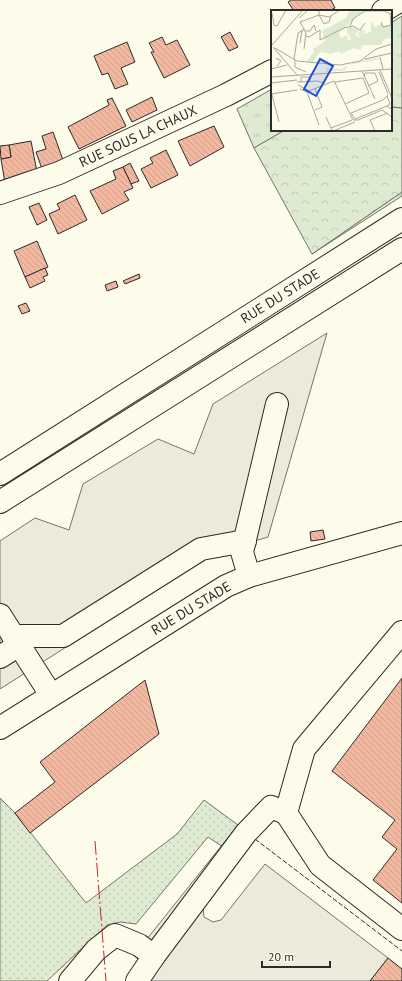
<svg xmlns="http://www.w3.org/2000/svg" width="402" height="981" font-family="'PT Sans',sans-serif">
<style>
.grass{fill:url(#grass-tufts);stroke:#74746e}
.forest{fill:url(#forest-crowns);stroke:#74746e}
.park{fill:url(#park-dots);stroke:#74746e}
.parking{fill:#eceadb;stroke:#74746e}
.building{fill:url(#building-back-hatch);stroke:#2b2b2b}
.lines{fill:none;stroke-linecap:round;stroke-linejoin:round}
.minor-casing{stroke:#2b2b2b;stroke-width:24}
.major-casing{stroke:#2b2b2b;stroke-width:24}
.minor{stroke:#fdfbea;stroke-width:22}
.major{stroke:#fdfbea;stroke-width:22}
.fence{stroke:#2b2b2b;stroke-width:1;stroke-dasharray:5 2;stroke-linecap:butt}
.power{stroke:#c62828;stroke-width:1;stroke-dasharray:14 3 2 3;stroke-linecap:butt}
.labels{text-anchor:middle;stroke-width:3;stroke-linejoin:round;paint-order:stroke}
.street-label{font-size:14px;fill:#2b2b2b;stroke:#fdfbea}
.inset-road{fill:none;stroke:#a9a89e;stroke-width:1}
.view{fill:#1d4ed8;fill-opacity:0.15;stroke:#1d4ed8;stroke-width:2}
.inset-edge{fill:none;stroke:#2b2b2b;stroke-width:2}
</style>
<defs>
<pattern id="grass-tufts" width="24" height="20" patternUnits="userSpaceOnUse"><rect width="24" height="20" fill="#deebd1"/><path d="M3 7l-1-3M5 7V3M7 7l1-3M15 17l-1-3M17 17v-4M19 17l1-3" fill="none" stroke="#bfcab4"/></pattern>
<pattern id="forest-crowns" width="20" height="18" patternUnits="userSpaceOnUse"><rect width="20" height="18" fill="#deebd1"/><path d="M2 6a3 3 0 1 1 6 0M12 15a3 3 0 1 1 6 0" fill="none" stroke="#bfcab4"/></pattern>
<pattern id="park-dots" width="8" height="8" patternUnits="userSpaceOnUse"><rect width="8" height="8" fill="#deebd1"/><path d="M2 2h.1M6 6h.1" fill="none" stroke="#bfcab4" stroke-width="1.8" stroke-linecap="round"/></pattern>
<pattern id="building-back-hatch" width="6" height="6" patternUnits="userSpaceOnUse"><rect width="6" height="6" fill="#f2b8a0"/><path d="M-1 5l2 2M0 0l6 6M5-1l2 2" fill="none" stroke="#d09e8a"/></pattern>
</defs>
<rect width="100%" height="100%" fill="#fdfbea"/>
<g class="grass">
<path d="M402,16V108L391,107V23Z"/>
<path d="M272,89V130H285L254,148L237,109Z"/>
<path d="M402,192V196L312,254Z"/>
</g>
<path class="forest" d="M391,107L402,108V192L312,254L254,148L285,130H391Z"/>
<path class="park" d="M0,798L15,813L86,903L177,834L204,800L238,825L223,847L208,837L136,924L120,922L107,925L47,981H0Z"/>
<g class="parking">
<path d="M327,333L268,537L218,552L175,578L0,689V541L35,518L69,530L83,484L158,439L194,454L213,404Z"/>
<path d="M238,825L203,908L204,917L213,922L221,920L265,864L388,958L370,981H149L135,954Z"/>
</g>
<g class="building">
<path d="M291,0H331L335,8L329,11H294L288,2Z"/>
<path d="M230,32L238,47L229,51L221,37Z"/>
<path d="M162,37L166,45L177,40L190,65L164,78L151,52H154L149,43Z"/>
<path d="M127,42L135,62L121,68L128,84L115,89L108,73L102,75L94,56Z"/>
<path d="M152,97L157,110L132,122L126,110Z"/>
<path d="M112,98L126,126L79,149L68,127L109,105L107,100Z"/>
<path d="M214,126L224,147L190,166L178,141Z"/>
<path d="M53,132L63,160L42,169L36,152L46,149L42,136Z"/>
<path d="M31,141L38,177L5,183L1,159L11,157L9,145Z"/>
<path d="M9,145L11,157L1,159L0,146Z"/>
<path d="M166,150L178,175L151,188L141,169L153,163L150,158Z"/>
<path d="M130,163L139,181L131,184L123,167Z"/>
<path d="M123,167L133,188L124,192L129,200L102,214L90,191L116,179L113,171Z"/>
<path d="M75,195L87,220L58,234L49,214L60,209L57,204Z"/>
<path d="M39,203L47,220L37,225L29,207Z"/>
<path d="M37,241L48,267L25,277L14,251Z"/>
<path d="M45,268L48,275L43,277L45,281L30,288L25,277Z"/>
<path d="M139,274L140,278L125,284L123,281Z"/>
<path d="M116,281L118,287L107,291L105,285Z"/>
<path d="M26,303L30,311L22,314L18,306Z"/>
<path d="M323,530L325,539L311,541L310,532Z"/>
<path d="M402,678V903L373,880L397,849L382,837L395,820L332,771Z"/>
<path d="M145,680L159,734L30,833L15,813L55,782L40,762Z"/>
<path d="M388,958L402,969V981H370Z"/>
</g>
<g class="lines">
<g class="minor-casing">
<g id="minor">
<path d="M383,11L401,0"/>
<path d="M0,193L59,173L226,95L272,71"/>
<path d="M249,576L242,552L277,404"/>
<path d="M0,615L51,695"/>
<path d="M13,636H63L201,549L245,541"/>
<path d="M0,657L19,645"/>
<path d="M0,728L226,586L249,576L402,533"/>
<path d="M286,813L304,749L402,632"/>
<path d="M70,981L96,950L115,935L139,945L154,956L246,833L271,807L286,813L320,865L402,929"/>
<path d="M137,981L154,956"/>
</g>
</g>
<g class="major-casing">
<g id="major">
<path d="M0,474L402,219"/>
<path d="M0,502L402,249"/>
</g>
</g>
<use href="#minor" class="minor"/>
<use href="#major" class="major"/>
<path class="fence" d="M255,839L402,951"/>
<path class="power" d="M95,841L106,981"/>
</g>
<g class="labels">
<g class="street-label">
<text transform="translate(138 136) rotate(-25)" y="5">RUE SOUS LA CHAUX</text>
<text transform="translate(280 296) rotate(-32)" y="5">RUE DU STADE</text>
<text transform="translate(191 608) rotate(-31)" y="5">RUE DU STADE</text>
</g>
</g>
<g transform="translate(271 10)">
<rect width="121" height="121" fill="#fdfbea"/>
<path d="M79,0H93L68,23L70,28L76,25L77,31L80,29L76,22V18L81,17L88,20L84,25L89,28L87,24L90,19L94,21L92,24L100,22V11L104,17L111,13L112,16L120,15L121,28L113,29L110,35H92L89,40L83,38L70,44L68,41L60,44L49,42L41,53L36,51L43,42L42,39L54,31L51,21L75,8ZM107,48L109,49L77,55L74,60L55,62V58L71,59L77,55L94,49Z" fill="#deebd1"/>
<path class="inset-road" d="M48,0V5L58,7L69,0M1,3L3,15L6,16L15,0M28,8L37,0M110,12L112,17L120,15L119,3M79,16L82,9L94,1H114L121,5M35,21H39L43,15L45,21M35,26L38,27L49,20V30L73,18L82,16L89,20L94,13M29,33L31,20M1,35L32,0M2,37L26,65M4,38L26,51L69,55L89,51L105,39L121,34M33,39L35,23L29,12L48,5L53,14L58,12L60,6M109,47L112,59M5,48L10,51L6,56M23,49L27,23L34,19M94,49L121,43M24,50V57L35,62M0,59L16,55M109,60L121,88M91,61L104,89M108,62L117,84M0,67L121,59M93,67L94,63H104L107,71L97,76M26,72L46,71L54,73M30,72V67H39V71M64,72L92,68L98,83L74,94M0,73L26,70M27,75L38,81L63,71L82,110H87L111,100L121,107M29,79L36,82L48,115M0,81L8,112M0,84L26,80M117,85L112,90L80,103L84,109L116,96L120,99M116,86L119,94L116,96M44,100L51,97L44,79M55,107L60,118M62,121L60,118L81,110M62,121L84,112M104,121L99,110L117,103"/>
<path class="view" d="M49,49L62,56L45,86L33,79Z"/>
<rect width="121" height="121" class="inset-edge"/>
</g>
<path d="M262 961v6h68v-6" fill="none" stroke="#2b2b2b" stroke-width="2"/>
<text x="268" y="961" font-size="12" fill="#2b2b2b" stroke="#fdfbea" stroke-width="3" paint-order="stroke">20 m</text>
</svg>
